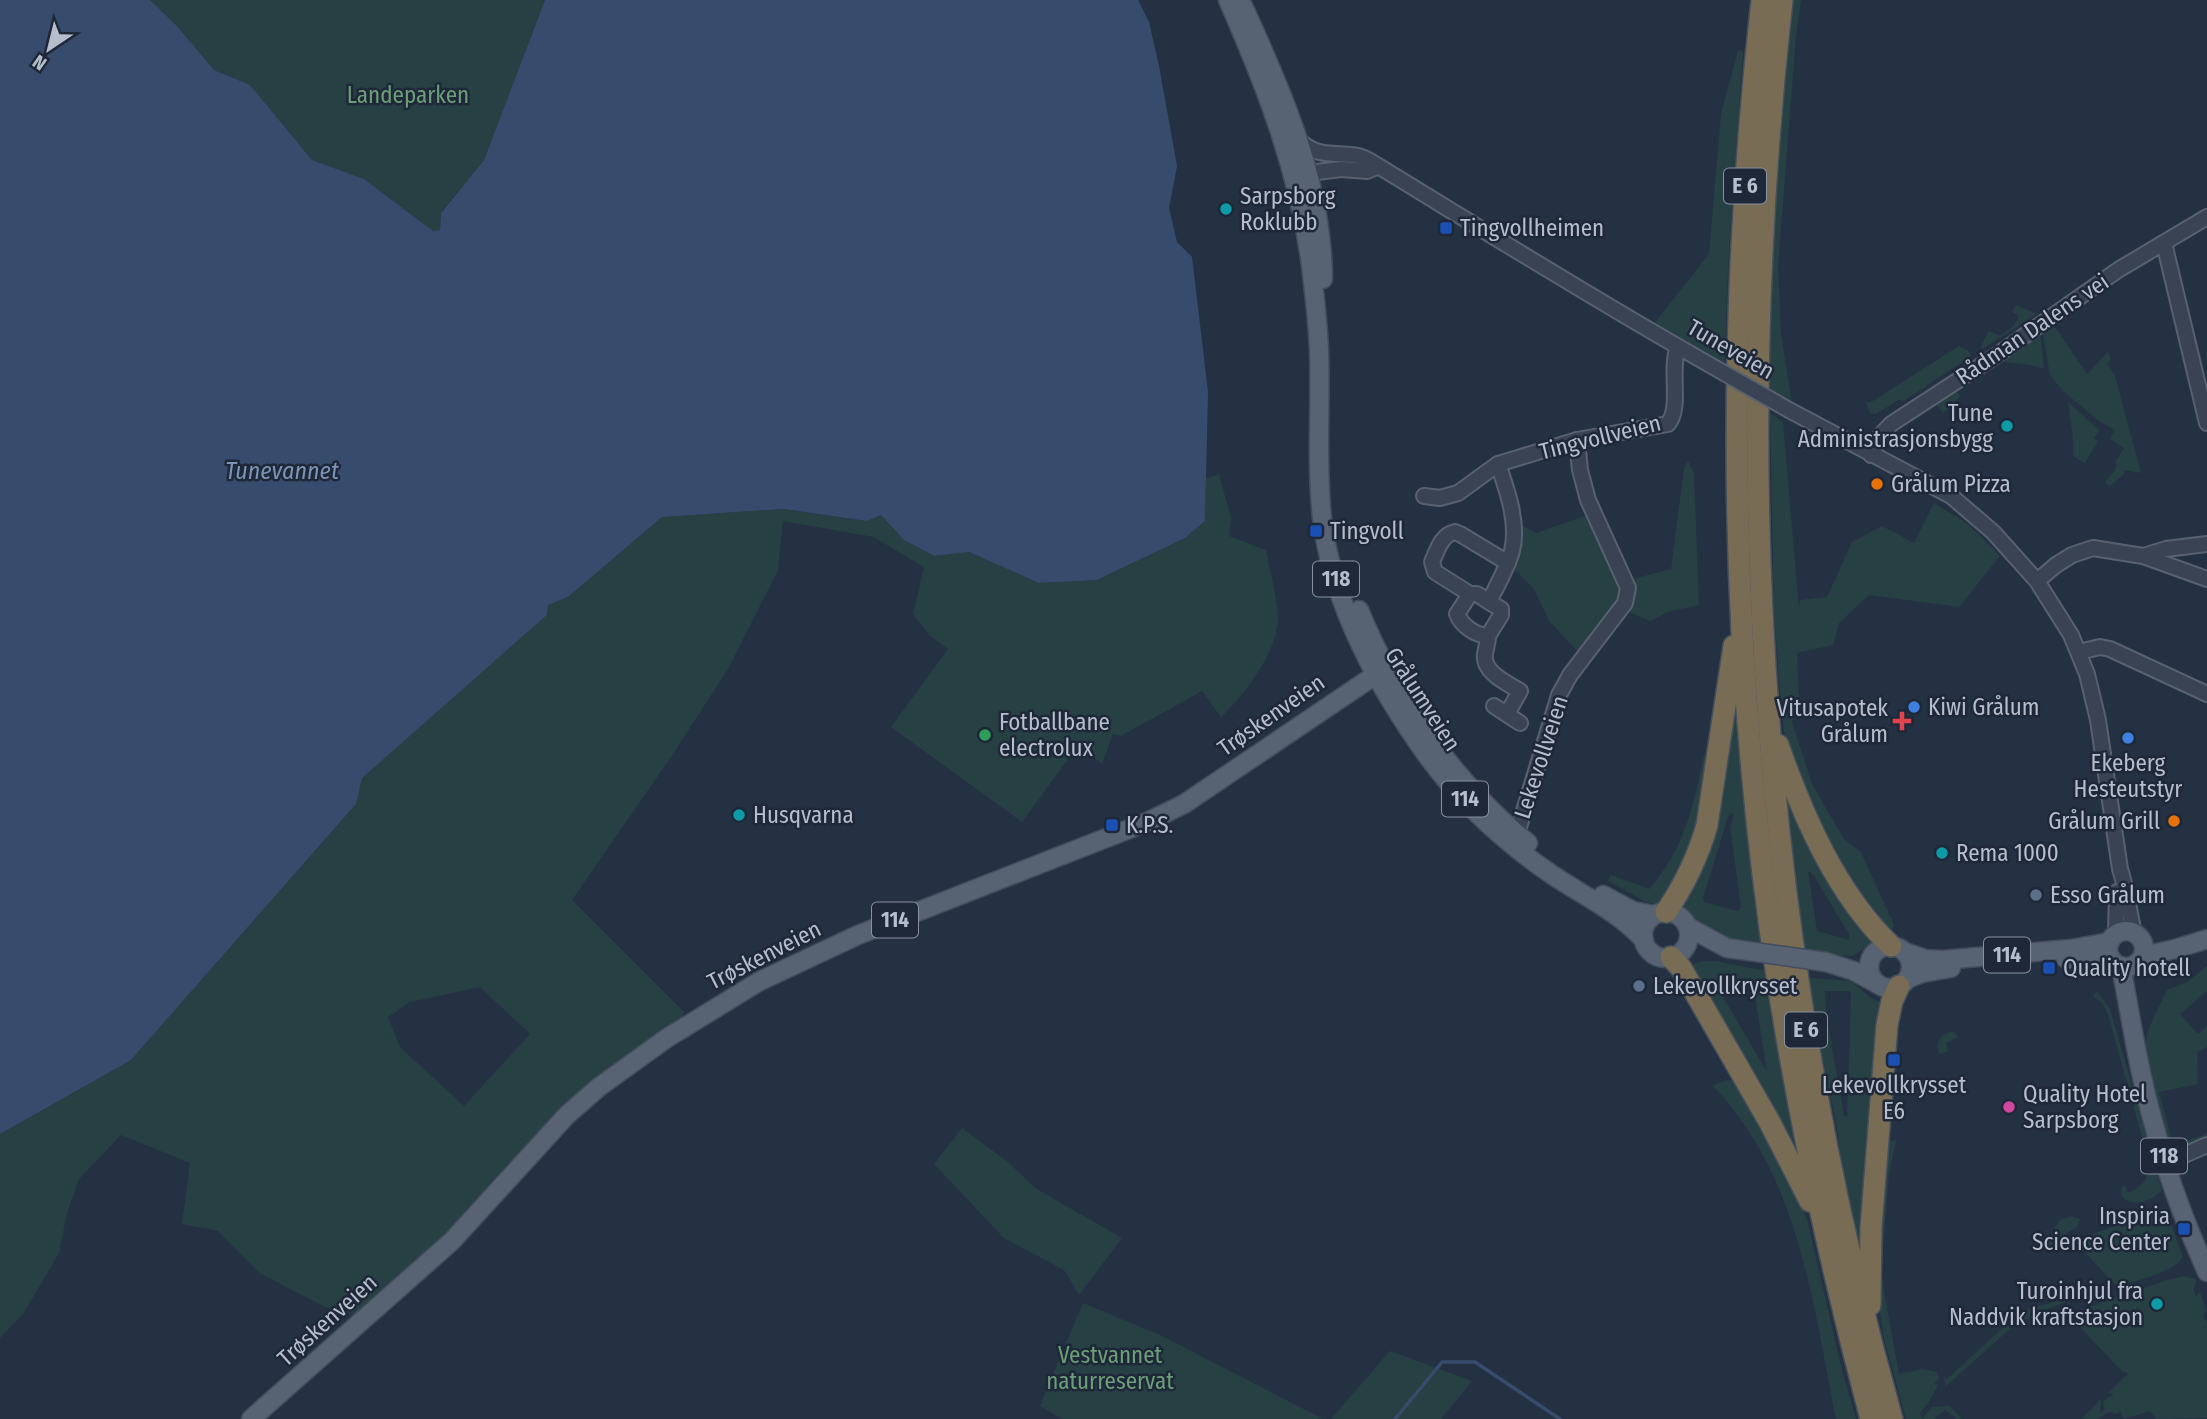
<svg xmlns="http://www.w3.org/2000/svg" width="2207" height="1419" font-family="'Fira Sans Condensed',sans-serif">
<style>
.green{fill:#274044;fill-rule:evenodd}
.water{fill:#374c6c}
.lines{fill:none;stroke-linecap:round;stroke-linejoin:round}
.stream{stroke:#374c6c;stroke-width:3.5}
.minor-casing{stroke:#576170;stroke-width:18}
.major-casing{stroke:#434c5c;stroke-width:21}
.highway-casing{stroke:#444e5d;stroke-width:24}
.minor{stroke:#394353;stroke-width:14}
.major{stroke:#576273;stroke-width:18}
.highway{stroke:#796c55;stroke-width:21}
.minor-bridge-casing{stroke:#576170;stroke-width:18;stroke-linecap:butt}
.major-bridge-casing{stroke:#434c5c;stroke-width:21;stroke-linecap:butt}
.minor-bridge{stroke:#394353;stroke-width:14}
.major-bridge{stroke:#576273;stroke-width:18}
.culture-dot{fill:#0f9aa8;stroke:#1e2838;stroke-width:2.5}
.transit-dot{fill:#1a4fb4;stroke:#1e2838;stroke-width:2.5}
.food-dot{fill:#e8710a;stroke:#1e2838;stroke-width:2.5}
.shop-dot{fill:#3f7fe0;stroke:#1e2838;stroke-width:2.5}
.health-dot{fill:#e0444e;stroke:#1e2838;stroke-width:2.5}
.leisure-dot{fill:#2e9e5b;stroke:#1e2838;stroke-width:2.5}
.service-dot{fill:#5c6f8a;stroke:#1e2838;stroke-width:2.5}
.hotel-dot{fill:#d1479c;stroke:#1e2838;stroke-width:2.5}
.labels{text-anchor:middle;stroke-width:5;stroke-linejoin:round;paint-order:stroke}
.shield{fill:#1e2838;stroke:#8891a0;stroke-width:2}
.shield-label{font-size:21px;font-weight:bold;fill:#b6becd}
.park-label{font-size:23px;fill:#6c9f78;stroke:#1e2838}
.poi-label{font-size:23px;fill:#b6becd;stroke:#1e2838;text-anchor:start}
.street-label{font-size:23px;fill:#b6becd;stroke:#1e2838}
.water-label{font-size:24px;font-style:italic;fill:#7c94b6;stroke:#1e2838}
</style>
<rect width="100%" height="100%" fill="#243143"/>
<g class="green">
<path d="M150,0H545L484,160L441,212L440,230L432,231L364,179L312,160L250,85L214,70L177,26Z"/>
<path d="M1793,0H1801L1796,36L1778,266L1781,333L1792,404L1770,392L1767,336L1781,98Z"/>
<path d="M1738,50L1743,51L1729,249L1724,365L1649,330L1709,254L1721,114Z"/>
<path d="M2016,305L2037,314L1982,349L1981,346L1989,331L2000,336L2014,326L2019,316L2012,312Z"/>
<path d="M2053,324L2087,374L2108,352L2111,358L2108,365L2115,376L2141,473L2124,470V474L2110,486L2105,482L2115,470L2117,464L2115,462L2124,448L2110,439L2115,430L2100,422L2062,390L2050,375L2043,334L2044,330Z"/>
<path d="M2040,332L2044,369L2030,365L2006,362L2004,358Z"/>
<path d="M1959,346L1970,352L1971,356L1902,402L1900,399L1876,414L1870,413L1866,403L1873,401Z"/>
<path d="M1954,388L1960,396L1943,413L1937,406V400Z"/>
<path d="M2068,402L2099,430L2094,438L2098,441L2085,463L2073,456V438Z"/>
<path d="M1770,413L1783,422L1799,609L1800,600L1827,597L1852,542L1882,526L1914,543L1934,503L1968,524L2000,556L1959,607L1869,595L1839,623L1833,645L1797,653L1799,702L1792,722L1812,784L1844,839L1861,852L1894,925L1890,936L1840,869L1792,769L1784,731L1780,693L1774,610Z"/>
<path d="M1688,461L1694,473L1699,605L1671,611L1650,621L1620,608L1583,657L1549,621L1534,589L1508,563L1512,520L1536,533L1594,513L1625,581L1671,569L1684,468Z"/>
<path d="M1219,474L1231,518L1229,536L1266,550C1270,571 1276,593 1278,615C1280,648 1245,695 1221,717L1202,691L1121,736L1113,734L1102,764L1079,744L1022,822L891,727L948,649L929,635L913,614L924,567L874,537L783,521L778,570L728,669L673,754L572,900L684,1012L682,1018L595,1081L567,1115L367,1317L325,1307L261,1274L218,1231L182,1224L190,1163L121,1135L79,1179L67,1213L59,1253L23,1314L0,1338V1134L131,1060L356,804L361,778L547,615L548,605L568,597L662,517L784,509L867,521L881,515L904,540L934,556L969,552L1039,583L1097,580L1185,538L1205,521L1206,479ZM480,987L530,1034L464,1106L400,1047L388,1017L410,1002Z"/>
<path d="M1735,684L1748,843L1761,946L1716,935L1695,925L1678,909ZM1732,813L1734,816L1730,826L1741,908L1737,911L1704,902L1703,898L1729,814Z"/>
<path d="M1704,755L1712,758L1693,850L1659,905L1646,902L1608,881L1611,875L1649,889C1685,848 1693,807 1704,755Z"/>
<path d="M1783,773L1876,942L1852,956L1804,953ZM1808,871L1813,874L1849,934V940L1817,931Z"/>
<path d="M1715,961L1767,971L1794,1140L1786,1142L1687,968L1699,962ZM1723,981L1754,989L1767,1072L1719,990Z"/>
<path d="M2207,966V991L2180,1014L2198,1034L2207,1026V1047L2197,1052L2198,1084L2159,1092L2173,1145L2204,1135L2207,1132V1139C2196,1144 2182,1154 2170,1147C2163,1124 2143,1062 2146,1040C2149,1023 2160,1006 2167,990L2189,981Z"/>
<path d="M1809,978L1851,981L1872,999L1885,1004L1865,1249L1859,1248L1843,1175L1836,1121L1821,1057ZM1825,991H1849L1851,993L1847,1117L1844,1116L1826,1014Z"/>
<path d="M2097,991L2110,1009L2162,1190C2152,1201 2136,1206 2124,1199L2121,1195L2122,1187L2125,1186L2128,1193C2141,1187 2147,1181 2150,1166L2108,1014L2103,1004L2093,996Z"/>
<path d="M1953,1031L1958,1037L1946,1043L1948,1051L1939,1054C1935,1041 1940,1034 1953,1031Z"/>
<path d="M1728,1080L1735,1081L1793,1179L1808,1223L1841,1366L1856,1419H1836C1816,1320 1803,1208 1743,1123C1734,1110 1725,1097 1712,1086Z"/>
<path d="M962,1128L1008,1162L1035,1188L1122,1238L1079,1295L1064,1270L1004,1238L934,1164Z"/>
<path d="M1896,1140L1889,1175L1881,1274L1899,1374L1922,1369L1937,1372L1939,1378L1934,1384L1938,1385L1928,1403L1919,1414L1923,1418L1932,1407L1950,1406L1962,1419H1957L1945,1410L1934,1419H1906L1884,1338L1876,1287L1887,1142Z"/>
<path d="M2161,1208H2165L2183,1257C2175,1272 2133,1282 2116,1286L2075,1241Z"/>
<path d="M2071,1216L2080,1219L2077,1227L2062,1236L2047,1251L2041,1250L2060,1220Z"/>
<path d="M2185,1276L2195,1279L2196,1283L2193,1290L2196,1296L2200,1292L2206,1310L2202,1316L2207,1322V1418L2156,1419L2150,1411L2124,1419L2120,1411L2117,1414L2109,1412L2098,1419H2082L2101,1399L2100,1413L2105,1409L2103,1401L2114,1394L2108,1393L2128,1374L2122,1371L2071,1318L2074,1312L2167,1280Z"/>
<path d="M2099,1289H2101L2099,1292C2070,1302 2039,1308 2014,1327L2010,1322L2022,1311Z"/>
<path d="M1083,1303L1162,1336L1323,1419H1062L1040,1406Z"/>
<path d="M2007,1324L2011,1328L1946,1386L1943,1375L1947,1379Z"/>
<path d="M1390,1351L1472,1381L1441,1419H1331Z"/>
</g>
<path class="water" d="M0,0H150L177,26L214,70L250,85L312,160L364,179L433,231L440,230L441,213L484,160L545,0H1138L1149,22L1159,66L1177,166L1169,208L1177,242L1192,257L1208,392L1205,521L1185,538L1097,580L1039,583L969,552L934,556L904,540L881,515L867,521L784,509L662,517L568,597L548,605L547,615L362,778L356,804L131,1060L0,1134Z"/>
<g class="lines">
<path class="stream" d="M1395,1419L1442,1362H1475L1560,1419"/>
<g class="minor-casing">
<g id="minor">
<path d="M1300,141C1323,163 1347,147 1370,161C1480,228 1590,297 1703,361"/>
<path d="M1299,167L1309,173L1341,169L1367,171L1377,167"/>
<path d="M2164,243L2207,423"/>
<path d="M1789,410L1951,496L1993,532L2037,581L2071,635L2087,674L2098,720L2120,869C2127,890 2129,912 2134,933"/>
<path d="M1871,455L1880,436L1891,424L1997,355L2118,270L2207,217"/>
<path d="M1424,496L1440,498L1458,493L1498,464L1577,440L1668,424C1682,406 1669,371 1678,347"/>
<path d="M2143,556L2207,579"/>
<path d="M2037,581L2056,565L2072,555L2093,548L2143,556L2166,549L2207,544"/>
<path d="M1470,594L1435,572L1432,562C1437,551 1441,535 1455,532L1460,534L1508,563"/>
<path d="M1489,602L1501,609V615L1488,636C1475,635 1462,626 1457,614L1470,594H1477L1489,602C1497,585 1507,569 1512,551C1519,523 1507,490 1498,464"/>
<path d="M1488,636C1488,643 1486,647 1485,654C1482,672 1507,683 1520,691L1507,714"/>
<path d="M2079,652L2100,647L2110,649L2207,694"/>
<path d="M1494,706L1520,723"/>
<path d="M1518,842L1517,834L1559,695L1570,675L1625,603L1628,588L1588,500L1580,470L1577,440"/>
<path d="M2116,935L2117,892"/>
<path d="M2166,1163L2207,1145"/>
</g>
</g>
<g class="major-casing">
<g id="major">
<path d="M1228,0C1267,89 1301,176 1312,274C1315,299 1318,325 1319,350C1321,406 1316,462 1322,518C1332,602 1375,682 1423,750C1457,798 1503,841 1551,874C1582,895 1619,912 1644,940"/>
<path d="M1243,6C1283,93 1322,182 1323,279"/>
<path d="M1359,610C1395,697 1455,784 1528,843"/>
<path d="M1603,895L1633,911L1654,915"/>
<circle cx="1666" cy="935" r="23"/>
<path d="M1688,927L1727,948"/>
<circle cx="2126" cy="949" r="18"/>
<circle cx="1890" cy="967" r="21"/>
<path d="M1905,952L1925,959L1942,960L2071,949L2110,942"/>
<path d="M2143,956L2175,949L2207,939"/>
<path d="M2066,959L2111,958"/>
<path d="M1826,962L1854,971L1876,983"/>
<path d="M2121,966C2131,1019 2139,1073 2154,1125C2167,1175 2186,1225 2207,1272"/>
<path d="M1907,979L1922,973L1951,968"/>
<path d="M251,1419L452,1241L567,1115L599,1087L667,1038L760,981L858,935L1147,822L1184,804L1387,667"/>
</g>
</g>
<g class="highway-casing">
<g id="highway">
<path d="M1762,0C1725,329 1728,662 1779,990C1802,1135 1833,1277 1871,1419"/>
<path d="M1782,0C1729,475 1762,958 1892,1419"/>
<path d="M1778,745C1803,816 1836,893 1891,946"/>
<path d="M1666,912C1685,884 1698,857 1707,825L1734,646"/>
<path d="M1671,957L1681,968L1769,1121L1810,1201"/>
<path d="M1870,1305L1871,1228L1887,1025L1892,1001L1899,986"/>
</g>
</g>
<use href="#minor" class="minor"/>
<use href="#major" class="major"/>
<use href="#highway" class="highway"/>
<g class="minor-bridge-casing">
<path id="minor-bridge" d="M1703,361L1789,410"/>
</g>
<g class="major-bridge-casing">
<path id="major-bridge" d="M1727,948L1826,962"/>
</g>
<use href="#minor-bridge" class="minor-bridge"/>
<use href="#major-bridge" class="major-bridge"/>
</g>
<g class="culture-dot">
<circle cx="1226" cy="209" r="7"/>
<circle cx="2007" cy="426" r="7"/>
<circle cx="739" cy="815" r="7"/>
<circle cx="1942" cy="853" r="7"/>
<circle cx="2157" cy="1304" r="7"/>
</g>
<g class="transit-dot">
<rect x="1439" y="221" width="14" height="14" rx="3.5"/>
<rect x="1309" y="524" width="14" height="14" rx="3.5"/>
<rect x="1105" y="818" width="14" height="14" rx="3.5"/>
<rect x="2042" y="961" width="14" height="14" rx="3.5"/>
<rect x="1887" y="1053" width="14" height="14" rx="3.5"/>
<rect x="2177" y="1222" width="14" height="14" rx="3.5"/>
</g>
<g class="food-dot">
<circle cx="1877" cy="484" r="7"/>
<circle cx="2174" cy="821" r="7"/>
</g>
<g class="shop-dot">
<circle cx="1914" cy="707" r="7"/>
<circle cx="2128" cy="738" r="7"/>
</g>
<path class="health-dot" d="M1898.5 710.5h7v7h7v7h-7v7h-7v-7h-7v-7h7z"/>
<circle class="leisure-dot" cx="985" cy="735" r="7"/>
<g class="service-dot">
<circle cx="2036" cy="895" r="7"/>
<circle cx="1639" cy="986" r="7"/>
</g>
<circle class="hotel-dot" cx="2009" cy="1107" r="7"/>
<g class="labels">
<g class="shield">
<rect x="1724" y="168.5" width="42" height="35" rx="5"/>
<rect x="1313" y="561.5" width="46" height="35" rx="5"/>
<rect x="1442" y="781.5" width="46" height="35" rx="5"/>
<rect x="872" y="902.5" width="46" height="35" rx="5"/>
<rect x="1984" y="937.5" width="46" height="35" rx="5"/>
<rect x="1785" y="1012.5" width="42" height="35" rx="5"/>
<rect x="2141" y="1138.5" width="46" height="35" rx="5"/>
</g>
<g class="shield-label">
<text x="1745" y="193">E 6</text>
<text x="1336" y="586">118</text>
<text x="1465" y="806">114</text>
<text x="895" y="927">114</text>
<text x="2007" y="962">114</text>
<text x="1806" y="1037">E 6</text>
<text x="2164" y="1163">118</text>
</g>
<g class="park-label">
<text x="408" y="103">Landeparken</text>
<text x="1110" y="1363">Vestvannet<tspan x="1110" dy="26">naturreservat</tspan></text>
</g>
<g class="poi-label">
<text x="1240" y="204">Sarpsborg<tspan x="1240" dy="26">Roklubb</tspan></text>
<text x="1460" y="236">Tingvollheimen</text>
<text x="1993" y="421" text-anchor="end">Tune<tspan x="1993" dy="26">Administrasjonsbygg</tspan></text>
<text x="1891" y="492">Grålum Pizza</text>
<text x="1330" y="539">Tingvoll</text>
<text x="1928" y="715">Kiwi Grålum</text>
<text x="1888" y="716" text-anchor="end">Vitusapotek<tspan x="1888" dy="26">Grålum</tspan></text>
<text x="999" y="730">Fotballbane<tspan x="999" dy="26">electrolux</tspan></text>
<text x="2128" y="771" text-anchor="middle">Ekeberg<tspan x="2128" dy="26">Hesteutstyr</tspan></text>
<text x="753" y="823">Husqvarna</text>
<text x="2160" y="829" text-anchor="end">Grålum Grill</text>
<text x="1126" y="833">K.P.S.</text>
<text x="1956" y="861">Rema 1000</text>
<text x="2050" y="903">Esso Grålum</text>
<text x="2063" y="976">Quality hotell</text>
<text x="1653" y="994">Lekevollkrysset</text>
<text x="1894" y="1093" text-anchor="middle">Lekevollkrysset<tspan x="1894" dy="26">E6</tspan></text>
<text x="2023" y="1102">Quality Hotel<tspan x="2023" dy="26">Sarpsborg</tspan></text>
<text x="2170" y="1224" text-anchor="end">Inspiria<tspan x="2170" dy="26">Science Center</tspan></text>
<text x="2143" y="1299" text-anchor="end">Turoinhjul fra<tspan x="2143" dy="26">Naddvik kraftstasjon</tspan></text>
</g>
<g class="street-label">
<text transform="translate(2032 329) rotate(-34)" y="8">Rådman Dalens vei</text>
<text transform="translate(1731 349) rotate(30)" y="8">Tuneveien</text>
<text transform="translate(1600 437) rotate(-14)" y="8">Tingvollveien</text>
<text transform="translate(1423 699) rotate(57)" y="8">Grålumveien</text>
<text transform="translate(1271 715) rotate(-35)" y="8">Trøskenveien</text>
<text transform="translate(1541 757) rotate(-72)" y="8">Lekevollveien</text>
<text transform="translate(764 955) rotate(-27)" y="8">Trøskenveien</text>
<text transform="translate(327 1320) rotate(-42)" y="8">Trøskenveien</text>
</g>
<g class="water-label">
<text x="282" y="479">Tunevannet</text>
</g>
</g>
<g transform="translate(49 49) rotate(215)" stroke="#1e2838" stroke-width="5" paint-order="stroke">
<path d="M0-5L12 26L0 18L-12 26Z" fill="#b6becd"/>
<text y="-10" font-size="19" font-weight="bold" text-anchor="middle" fill="#b6becd">N</text>
</g>
</svg>
